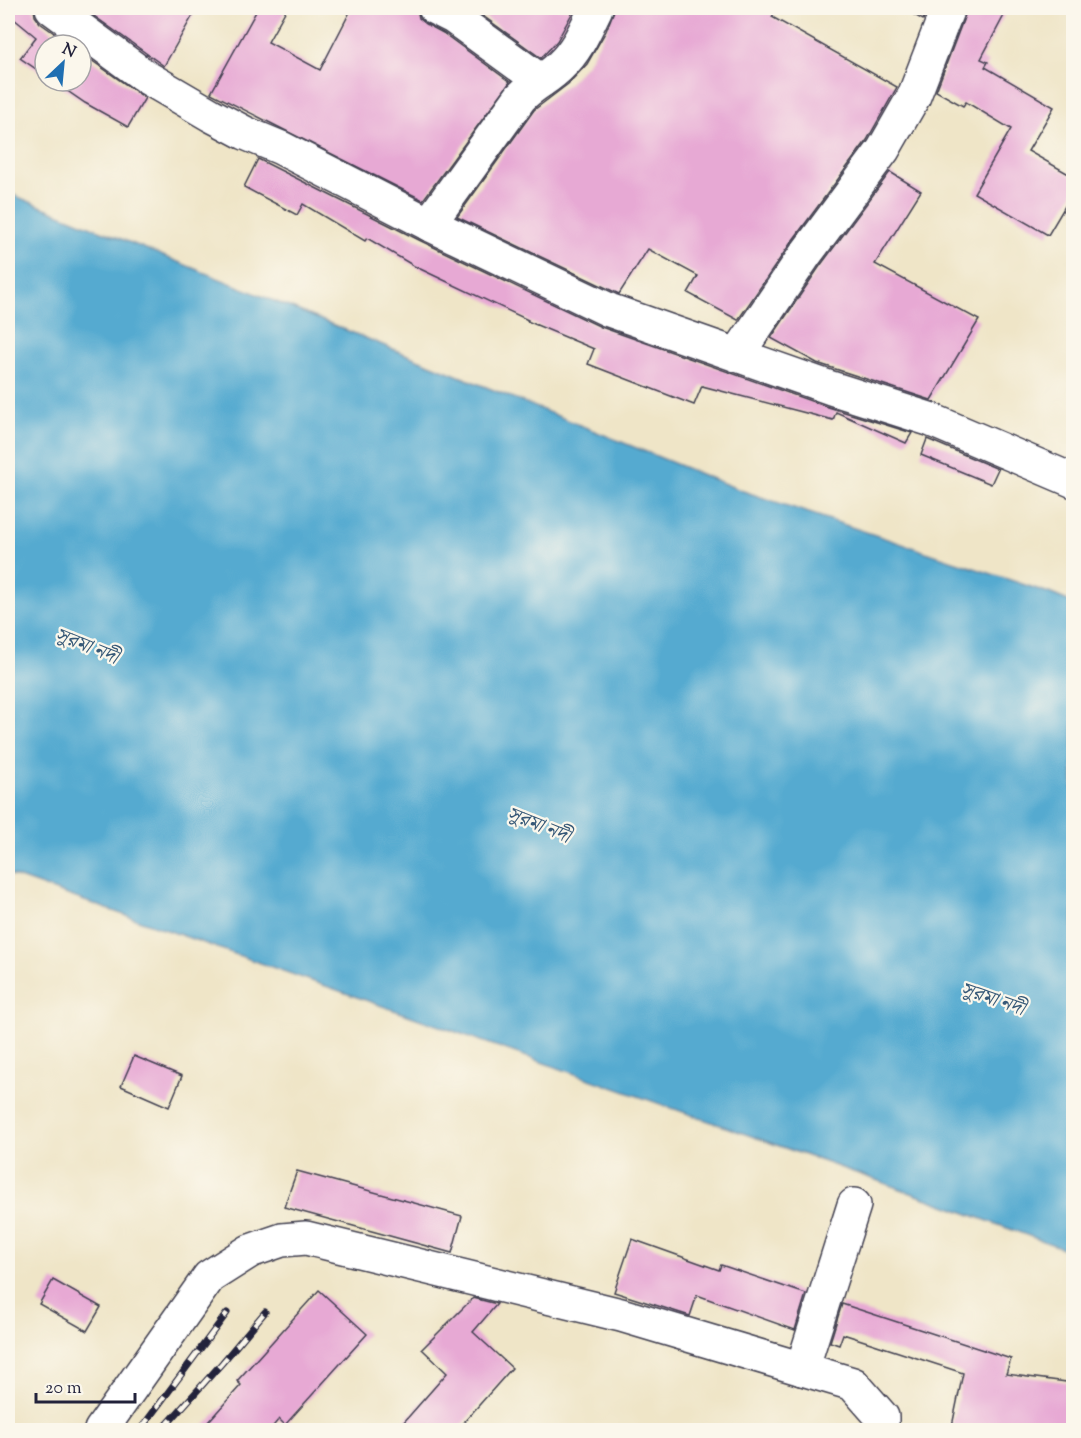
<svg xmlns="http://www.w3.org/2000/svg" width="1081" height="1438" font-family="'Sorts Mill Goudy','Noto Serif Bengali',serif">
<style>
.water{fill:#54aad0;stroke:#3b6686;stroke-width:1.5}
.building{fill:#e7a9d4}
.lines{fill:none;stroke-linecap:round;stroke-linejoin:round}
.minor-casing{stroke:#413f50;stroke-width:36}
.minor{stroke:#fff;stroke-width:33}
.rail-casing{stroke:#22223b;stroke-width:7}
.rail{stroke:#fbf7ec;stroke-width:4.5;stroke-dasharray:14;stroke-linecap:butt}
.labels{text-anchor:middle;stroke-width:4.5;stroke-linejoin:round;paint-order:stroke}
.water-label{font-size:20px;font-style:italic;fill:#365877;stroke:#fbf7ec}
</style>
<rect width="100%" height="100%" fill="#fbf7ec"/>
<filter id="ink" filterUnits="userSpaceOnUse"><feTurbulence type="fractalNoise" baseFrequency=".0167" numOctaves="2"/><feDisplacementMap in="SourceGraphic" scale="12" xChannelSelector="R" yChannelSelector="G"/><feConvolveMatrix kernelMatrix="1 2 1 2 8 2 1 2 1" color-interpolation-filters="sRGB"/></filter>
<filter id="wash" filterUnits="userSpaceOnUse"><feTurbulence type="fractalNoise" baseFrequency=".008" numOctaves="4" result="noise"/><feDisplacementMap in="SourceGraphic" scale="24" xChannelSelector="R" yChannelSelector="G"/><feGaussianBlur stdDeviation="1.35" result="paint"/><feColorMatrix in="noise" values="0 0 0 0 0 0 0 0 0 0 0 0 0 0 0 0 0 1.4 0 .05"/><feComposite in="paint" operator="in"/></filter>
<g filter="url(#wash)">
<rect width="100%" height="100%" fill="#efe5c7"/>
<path class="water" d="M8,193L740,490L1049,593L1073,603V1252L873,1179L8,874Z"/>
<g id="blocks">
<g class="building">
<path d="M8,8H34L35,16L40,23L71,45H45V75L20,58L36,37L8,14Z"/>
<path d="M83,8H197L164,66Z"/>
<path d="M258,8H287L268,42L320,70L352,8H417L419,18L426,24L443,33L510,82L423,200L211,93Z"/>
<path d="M472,8H575L557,41L541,58Z"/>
<path d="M615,8H777L772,17L897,87L867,140L790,244L738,320L688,293L698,276L648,249L619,294L457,217L534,110L568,84L587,64L606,31Z"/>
<path d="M902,8H928L923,20Z"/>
<path d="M966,8H1008L981,59L988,62L985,67L1054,107L1028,151L1074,177V191L1048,235L974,193L1011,129L966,102L963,106L936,91L965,15Z"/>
<path d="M81,53L145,98L128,127L85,103L53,81H81Z"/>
<path d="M258,159L421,241L601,327L825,406L912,433L906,443L836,412L833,420L702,386L694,405L588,364L594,349L527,321L528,320L414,266L367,238L365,241L303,204L297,215L244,187Z"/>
<path d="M890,172L921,191L875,264L979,320L931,400L817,363L771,338L820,266Z"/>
<path d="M927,439L998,469L991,484L921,455Z"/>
<path d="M134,1056L182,1076L169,1107L121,1086Z"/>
<path d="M297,1171L462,1216L452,1253L284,1207Z"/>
<path d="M632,1239L719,1270L721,1265L806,1294L795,1330L697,1295L690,1316L614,1292Z"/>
<path d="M53,1280L101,1307L87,1331L39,1304Z"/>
<path d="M319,1290L367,1334L285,1425L279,1419L269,1431H200L241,1385L237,1381Z"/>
<path d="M473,1298L497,1304L473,1332L512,1368L456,1431H396L447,1373L422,1349Z"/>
<path d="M842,1304L1011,1359L1006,1374L1074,1383V1431H951L963,1373L843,1334L839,1345L830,1342Z"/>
</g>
</g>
</g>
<g filter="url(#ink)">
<use href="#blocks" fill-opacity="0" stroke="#413f50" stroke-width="1.5"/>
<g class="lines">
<g class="minor-casing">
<g id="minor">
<path d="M52,8L146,77L211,115L245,133L281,148L429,224L609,310L831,388L929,419L1074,481"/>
<path d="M435,8L453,17L541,81"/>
<path d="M429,224L520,98C532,85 549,78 561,65C578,49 586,28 596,8"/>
<path d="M737,355L805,255L883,150L914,96L948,8"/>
<path d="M802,1369L854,1205"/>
<path d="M101,1430L209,1277L250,1251L282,1240L306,1238L621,1315L853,1384L882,1417V1430"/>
</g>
</g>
<use href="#minor" class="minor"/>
<g class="rail-casing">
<g id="rail">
<path d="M140,1430L227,1313"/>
<path d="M162,1430L222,1363L265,1312"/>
</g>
</g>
<use href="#rail" class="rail"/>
</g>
</g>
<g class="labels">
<g class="water-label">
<text transform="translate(87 645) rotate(22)" y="7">সুরমা নদী</text>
<text transform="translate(539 824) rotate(22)" y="7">সুরমা নদী</text>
<text transform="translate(993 998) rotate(19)" y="7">সুরমা নদী</text>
</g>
</g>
<rect width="1081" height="1438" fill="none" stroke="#fbf7ec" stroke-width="30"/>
<g transform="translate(63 63) rotate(26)"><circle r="28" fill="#fbf7ec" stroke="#a4a2a5" stroke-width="1.5"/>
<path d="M0-4.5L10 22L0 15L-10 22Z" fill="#1f6fb2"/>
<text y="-9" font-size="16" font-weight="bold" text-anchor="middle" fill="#22223b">N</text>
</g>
<path d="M36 1393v9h99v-9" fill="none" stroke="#22223b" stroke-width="3"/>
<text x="45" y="1393" font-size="18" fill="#22223b" stroke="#fbf7ec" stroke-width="4.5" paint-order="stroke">20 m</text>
</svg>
